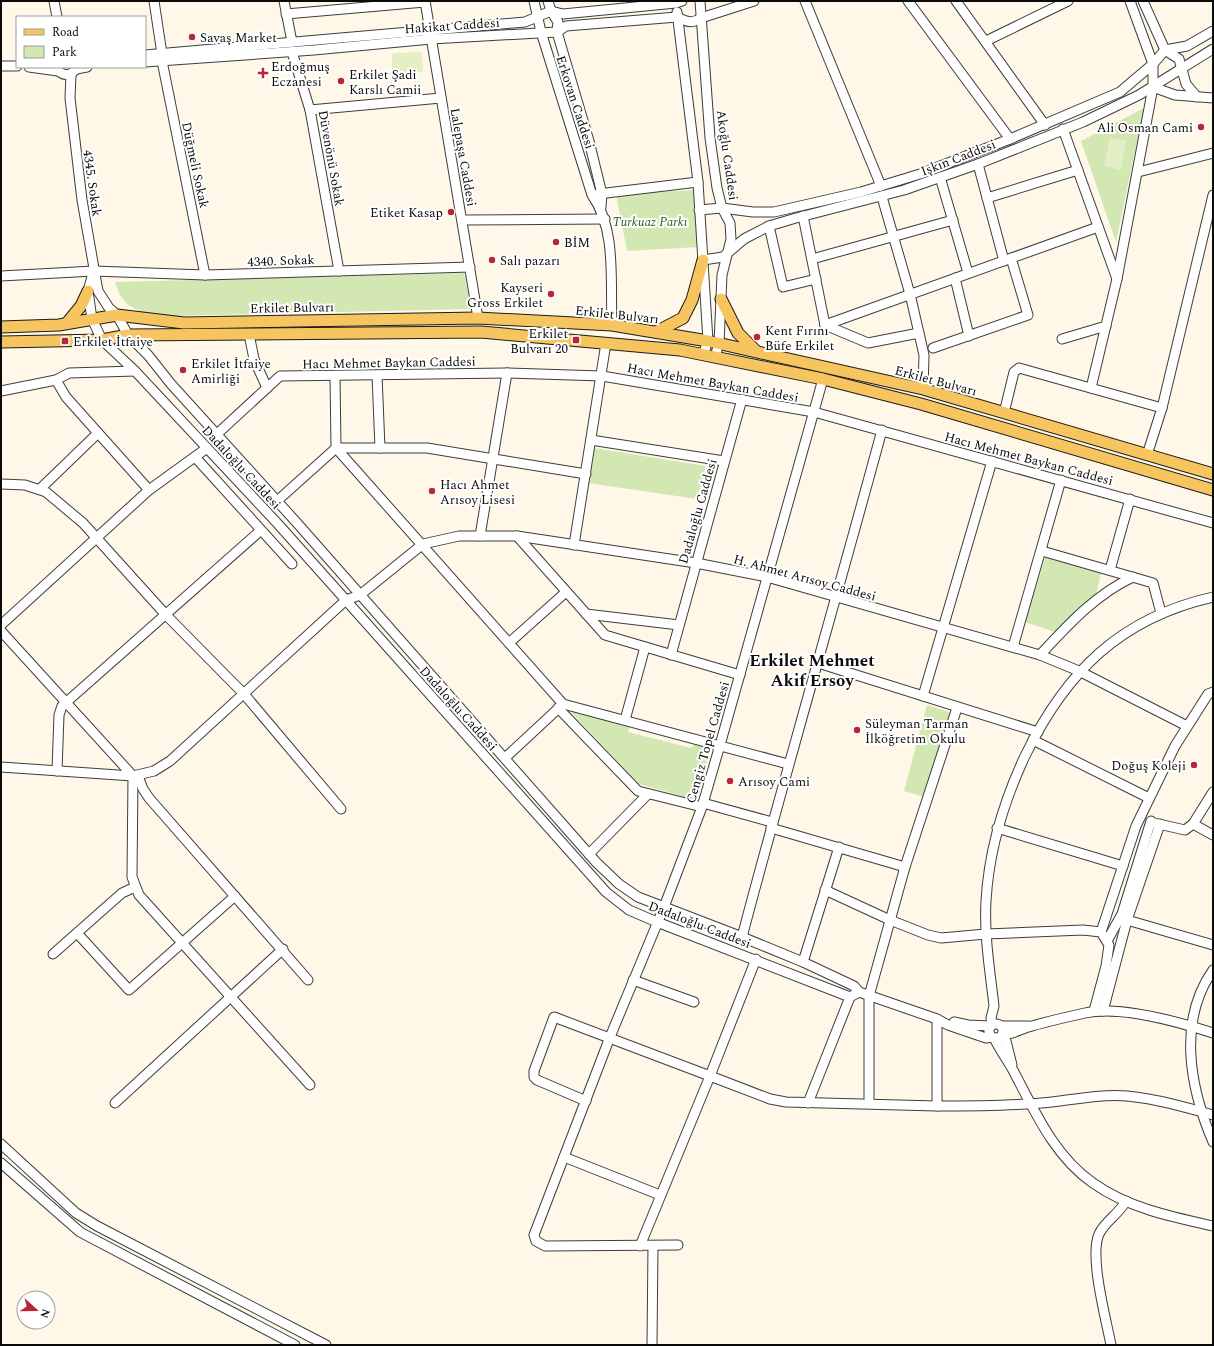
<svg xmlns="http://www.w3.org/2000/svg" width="1214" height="1346" font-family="Spectral,serif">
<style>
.green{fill:#d3e7b3}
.pitch{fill:#e4efc5}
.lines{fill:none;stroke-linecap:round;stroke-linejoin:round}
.minor-casing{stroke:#3d3d3d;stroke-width:11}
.major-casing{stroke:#1b1b1b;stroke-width:13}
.minor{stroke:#fff;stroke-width:9}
.major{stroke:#f7c560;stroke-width:11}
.poi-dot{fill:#b72539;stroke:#fff;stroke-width:1.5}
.labels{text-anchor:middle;stroke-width:4;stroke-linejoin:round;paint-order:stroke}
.street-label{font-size:13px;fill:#0a0a0a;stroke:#fff}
.poi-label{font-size:13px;fill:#0a0a0a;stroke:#fff;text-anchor:start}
.park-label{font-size:13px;font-style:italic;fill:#30601d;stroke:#fff}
.district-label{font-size:17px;font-weight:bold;fill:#0a0a0a;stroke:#fff}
</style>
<rect width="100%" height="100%" fill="#fff8e8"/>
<g class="green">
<path d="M1144,108L1116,242L1081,141Z"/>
<path d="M693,190L699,247L627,251L616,194Z"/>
<path d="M464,273L471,309L172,316C144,312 124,314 115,282Z"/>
<path d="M594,448L706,466L697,499L588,483Z"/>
<path d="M1046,555L1101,573L1096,596L1055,632L1025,622Z"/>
<path d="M927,705L955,714L931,799L904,791Z"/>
<path d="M571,712L630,726L628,732L691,748L695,744L711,748L696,800L639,784Z"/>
</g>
<g class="pitch">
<path d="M422,52L423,72L392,73V53Z"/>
<path d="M1110,138L1126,141L1121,170L1104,166Z"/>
</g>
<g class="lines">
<g class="minor-casing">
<g id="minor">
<path d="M54,1L57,17"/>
<path d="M154,1L162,54"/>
<path d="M284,1L292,42"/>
<path d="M425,1L478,318"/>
<path d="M534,1L541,32L592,195C617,230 610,283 612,325"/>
<path d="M548,1L551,11L558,22L557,32L589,141L602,194L601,207"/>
<path d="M700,1L710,138L717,188L722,208L730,223L731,239L722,275L719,343L715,357"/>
<path d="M805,1L881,186"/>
<path d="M908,1L1010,139"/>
<path d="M956,1L1045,125"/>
<path d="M1130,1L1153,64V87L1175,95L1213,98"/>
<path d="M1143,1L1165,50L1179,59L1186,84L1197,97"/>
<path d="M677,12L698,182L708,341L703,355"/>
<path d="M286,14L425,2"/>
<path d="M986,41L1068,1"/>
<path d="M292,52L310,110L339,271"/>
<path d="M145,55L525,22L551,11L563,14L676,3L682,1"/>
<path d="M162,61L205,275"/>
<path d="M145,62L314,50L431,39L557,32L566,26L677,17C687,22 692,24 701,18L754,1"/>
<path d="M1,66H17"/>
<path d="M29,67L58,71"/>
<path d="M56,67C61,77 72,77 77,67"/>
<path d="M76,69L87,67"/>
<path d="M71,74L70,98L82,200L98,291L109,308L117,315L128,335L148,355L171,384L297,523L596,862L619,884L638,897L742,937L803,962L854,986L859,992L937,1019L948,1025L986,1038L992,1037"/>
<path d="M310,110L441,98"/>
<path d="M1063,129L1117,279"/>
<path d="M978,164L1004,261"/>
<path d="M1138,172L1213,153"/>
<path d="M940,177L968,273"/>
<path d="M598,194L698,182"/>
<path d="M882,197L910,294L924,355L923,389"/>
<path d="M987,198L1078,170"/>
<path d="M699,210L722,208L753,212H774L861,192L920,174L1010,139L1120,92L1153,64L1165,50L1187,46L1213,31"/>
<path d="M803,216L825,325"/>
<path d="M462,220L605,219"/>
<path d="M769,226L783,287L816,279"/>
<path d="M812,259L953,220"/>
<path d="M703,260L723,257L744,239L769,226L796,218L904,190L978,164L1083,122L1139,95L1213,49"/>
<path d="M93,273L88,291L92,319L102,340L135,371L278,524L606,892L629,910L657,922L850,997L859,992"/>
<path d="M1,276L94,271L205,275L470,267"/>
<path d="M955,278L969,336"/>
<path d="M825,325L1098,227"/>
<path d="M825,325L868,343L919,333"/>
<path d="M249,334L254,359L267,388"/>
<path d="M1062,339L1106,326"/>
<path d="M933,348L1028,315L1011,258"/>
<path d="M135,371L69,373L56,380L66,397L149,490"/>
<path d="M377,375L380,448"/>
<path d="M335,376L336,448L563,704L788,764"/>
<path d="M1091,388L1117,279L1153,87"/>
<path d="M1,391L56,380"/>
<path d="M1004,413L1014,372L1019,368L1162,408"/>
<path d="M217,434L280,376L507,373L602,376L814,412L1213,523"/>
<path d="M591,440L724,461"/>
<path d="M1147,455L1162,408L1213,195"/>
<path d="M195,457L292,564"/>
<path d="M1,484L25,485L46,492L83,523L166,615L244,694L341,809"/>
<path d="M40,489L98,433"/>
<path d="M277,501L336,448H427L586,474"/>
<path d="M480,536L507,373"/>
<path d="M517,536L605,635L740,675"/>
<path d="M574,545L606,343"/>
<path d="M1042,551L1153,583L1161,613"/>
<path d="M1110,570L1130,499"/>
<path d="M586,614L679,625"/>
<path d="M1,625L149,490L207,448"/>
<path d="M1,631L133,776L132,877L139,895L310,1085"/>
<path d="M509,643L566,592"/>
<path d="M1013,647L1061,480"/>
<path d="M671,655L742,399"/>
<path d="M1040,655C1068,625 1096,594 1133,577"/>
<path d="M818,663L1038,732"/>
<path d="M923,696L992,461"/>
<path d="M558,708L638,791L702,807"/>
<path d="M625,720L645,647"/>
<path d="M1033,740L1149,798"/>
<path d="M505,758L562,705"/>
<path d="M1,767L133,776L154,771L170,761L346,600L360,595L423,544L459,536H517L696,563L767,577L1040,655L1079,671L1187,726"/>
<path d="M57,771L59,715L62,706L260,531"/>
<path d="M138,776L143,789L149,798L308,980"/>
<path d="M1213,792L1193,824L1213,835"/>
<path d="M703,803L772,822"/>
<path d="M1154,823L1185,830L1193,824"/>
<path d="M771,828L905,867"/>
<path d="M997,828L1123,866"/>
<path d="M589,854L648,794"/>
<path d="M825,890L890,920L928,935L941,938L986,934L1083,930L1101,932L1109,945L1106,966L1094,1011"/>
<path d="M1127,920L1213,945"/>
<path d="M1101,932L1136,826L1175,746L1208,694L1213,692"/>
<path d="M77,933L129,990L235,896"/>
<path d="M742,937C787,767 836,600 882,430"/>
<path d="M1107,941L1122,914L1151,821"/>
<path d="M53,954L122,893L135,887"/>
<path d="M803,962L839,847"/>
<path d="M1213,970C1177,1021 1190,1088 1213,1142"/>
<path d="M633,980L694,1002"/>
<path d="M1103,1011L1127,920L1160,824"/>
<path d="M937,1019V1106C975,1106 1014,1106 1052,1102C1078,1099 1101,1094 1127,1096C1157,1099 1185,1107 1213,1115"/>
<path d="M954,1022L968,1025L991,1026"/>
<circle cx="996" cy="1031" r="7"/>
<path d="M992,1025L991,1018L994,1006C990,971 984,936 986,901C989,849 1003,803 1025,756C1066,672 1120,618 1213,597"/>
<path d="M1002,1026H1028"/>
<path d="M1003,1035C1014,1034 1022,1028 1032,1026C1049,1021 1067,1017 1085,1013C1120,1005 1179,1022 1213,1033"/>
<path d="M1002,1036L1006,1041L1012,1065"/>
<path d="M994,1038C1000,1050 1008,1061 1014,1072C1035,1112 1055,1157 1093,1183C1128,1208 1172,1217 1213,1226"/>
<path d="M586,1101L537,1080L534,1077V1071L554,1017L710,1076L756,959"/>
<path d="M115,1103L283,949"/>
<path d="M808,1103L850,997"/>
<path d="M869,1103V996L905,867L957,708"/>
<path d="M1,1144L76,1213L97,1226L326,1345"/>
<path d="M564,1157L660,1195"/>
<path d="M1,1163L80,1232L295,1345"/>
<path d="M678,1245L545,1246L536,1241L534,1235L610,1037L664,907L702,807L720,745L823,379"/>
<path d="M640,1246L710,1076L770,1099L786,1102L937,1106"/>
<path d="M652,1345L653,1246"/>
<path d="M1111,1345C1106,1319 1089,1256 1099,1234C1105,1221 1119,1214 1126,1201"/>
</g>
</g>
<g class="major-casing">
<g id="major">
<path d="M721,299L738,333L756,351"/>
<path d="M67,323L81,306L88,291"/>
<path d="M1,327L59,325L117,315L184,323L478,318L612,325L708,341L923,389L1213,474"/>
<path d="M656,332L683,318L692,300L703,260"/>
<path d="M1,342L102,340L128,335L481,332L680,350L823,379L921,404L1213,490"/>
</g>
</g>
<use href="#minor" class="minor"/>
<use href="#major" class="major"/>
</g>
<g class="poi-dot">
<circle cx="192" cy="37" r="4"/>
<path d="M261 67h4v4h4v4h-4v4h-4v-4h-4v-4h4z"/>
<circle cx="341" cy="81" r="4"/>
<circle cx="1201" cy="127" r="4"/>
<circle cx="451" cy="212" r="4"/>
<circle cx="556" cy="242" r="4"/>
<circle cx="492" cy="260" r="4"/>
<circle cx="551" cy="294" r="4"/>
<circle cx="757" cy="337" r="4"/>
<rect x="572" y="336" width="8" height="8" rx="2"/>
<rect x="61" y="337" width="8" height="8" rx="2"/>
<circle cx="183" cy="370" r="4"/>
<circle cx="432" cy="491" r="4"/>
<circle cx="857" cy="730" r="4"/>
<circle cx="1194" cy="765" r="4"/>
<circle cx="730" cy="781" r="4"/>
</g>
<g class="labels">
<g class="street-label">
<text transform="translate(452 25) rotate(-4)" y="5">Hakikat Caddesi</text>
<text transform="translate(576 102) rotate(72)" y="5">Erkovan Caddesi</text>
<text transform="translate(728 155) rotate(82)" y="5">Akoğlu Caddesi</text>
<text transform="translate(464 157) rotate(80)" y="5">Lalepaşa Caddesi</text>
<text transform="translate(958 157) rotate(-21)" y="5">Işkın Caddesi</text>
<text transform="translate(332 158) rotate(80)" y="5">Düvenönü Sokak</text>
<text transform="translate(196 165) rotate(78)" y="5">Düğmeli Sokak</text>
<text transform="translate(93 183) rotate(82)" y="5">4345. Sokak</text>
<text transform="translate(281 260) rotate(-2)" y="5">4340. Sokak</text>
<text transform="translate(292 307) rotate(-1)" y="5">Erkilet Bulvarı</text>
<text transform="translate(617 314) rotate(6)" y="5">Erkilet Bulvarı</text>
<text transform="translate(389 362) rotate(-1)" y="5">Hacı Mehmet Baykan Caddesi</text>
<text transform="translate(936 380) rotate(15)" y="5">Erkilet Bulvarı</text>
<text transform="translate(713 382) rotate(10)" y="5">Hacı Mehmet Baykan Caddesi</text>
<text transform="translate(1029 458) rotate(15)" y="5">Hacı Mehmet Baykan Caddesi</text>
<text transform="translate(242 467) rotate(47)" y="5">Dadaloğlu Caddesi</text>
<text transform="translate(697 511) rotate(-74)" y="5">Dadaloğlu Caddesi</text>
<text transform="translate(805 577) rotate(15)" y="5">H. Ahmet Arısoy Caddesi</text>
<text transform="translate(459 708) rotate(48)" y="5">Dadaloğlu Caddesi</text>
<text transform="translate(707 742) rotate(-74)" y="5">Cengiz Topel Caddesi</text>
<text transform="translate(700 924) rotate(21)" y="5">Dadaloğlu Caddesi</text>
</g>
<g class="poi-label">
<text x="200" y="42">Savaş Market</text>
<text x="271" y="71">Erdoğmuş<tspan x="271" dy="15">Eczanesi</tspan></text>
<text x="349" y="79">Erkilet Şadi<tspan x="349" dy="15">Karslı Camii</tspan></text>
<text x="1193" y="132" text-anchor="end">Ali Osman Cami</text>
<text x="443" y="217" text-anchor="end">Etiket Kasap</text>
<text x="564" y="247">BİM</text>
<text x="500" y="265">Salı pazarı</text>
<text x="543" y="292" text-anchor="end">Kayseri<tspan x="543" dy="15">Gross Erkilet</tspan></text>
<text x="765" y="335">Kent Fırını<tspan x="765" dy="15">Büfe Erkilet</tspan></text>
<text x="568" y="338" text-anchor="end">Erkilet<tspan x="568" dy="15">Bulvarı 20</tspan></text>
<text x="73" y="346">Erkilet İtfaiye</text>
<text x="191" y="368">Erkilet İtfaiye<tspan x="191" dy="15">Amirliği</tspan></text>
<text x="440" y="489">Hacı Ahmet<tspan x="440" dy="15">Arısoy Lisesi</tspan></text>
<text x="865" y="728">Süleyman Tarman<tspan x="865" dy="15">İlköğretim Okulu</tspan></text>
<text x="1186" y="770" text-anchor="end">Doğuş Koleji</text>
<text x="738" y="786">Arısoy Cami</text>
</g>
<g class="park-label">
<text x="650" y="226">Turkuaz Parkı</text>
</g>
<g class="district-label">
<text x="812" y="666">Erkilet Mehmet<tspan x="812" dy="20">Akif Ersoy</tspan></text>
</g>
</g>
<rect width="1214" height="1346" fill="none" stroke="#0a0a0a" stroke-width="4"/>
<rect x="16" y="16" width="130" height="52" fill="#ffffff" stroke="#9d9d9d"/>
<rect x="24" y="29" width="20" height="6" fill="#f7c560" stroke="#9d9d9d"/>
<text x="52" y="36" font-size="12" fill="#0a0a0a">Road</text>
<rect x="24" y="46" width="20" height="12" fill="#d3e7b3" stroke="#9d9d9d"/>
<text x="52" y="56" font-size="12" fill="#0a0a0a">Park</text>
<g transform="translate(36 1310) rotate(111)"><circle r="19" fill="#ffffff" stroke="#9d9d9d"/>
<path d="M0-3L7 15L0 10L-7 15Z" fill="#b72539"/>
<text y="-6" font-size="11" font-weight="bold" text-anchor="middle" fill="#0a0a0a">N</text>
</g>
</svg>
